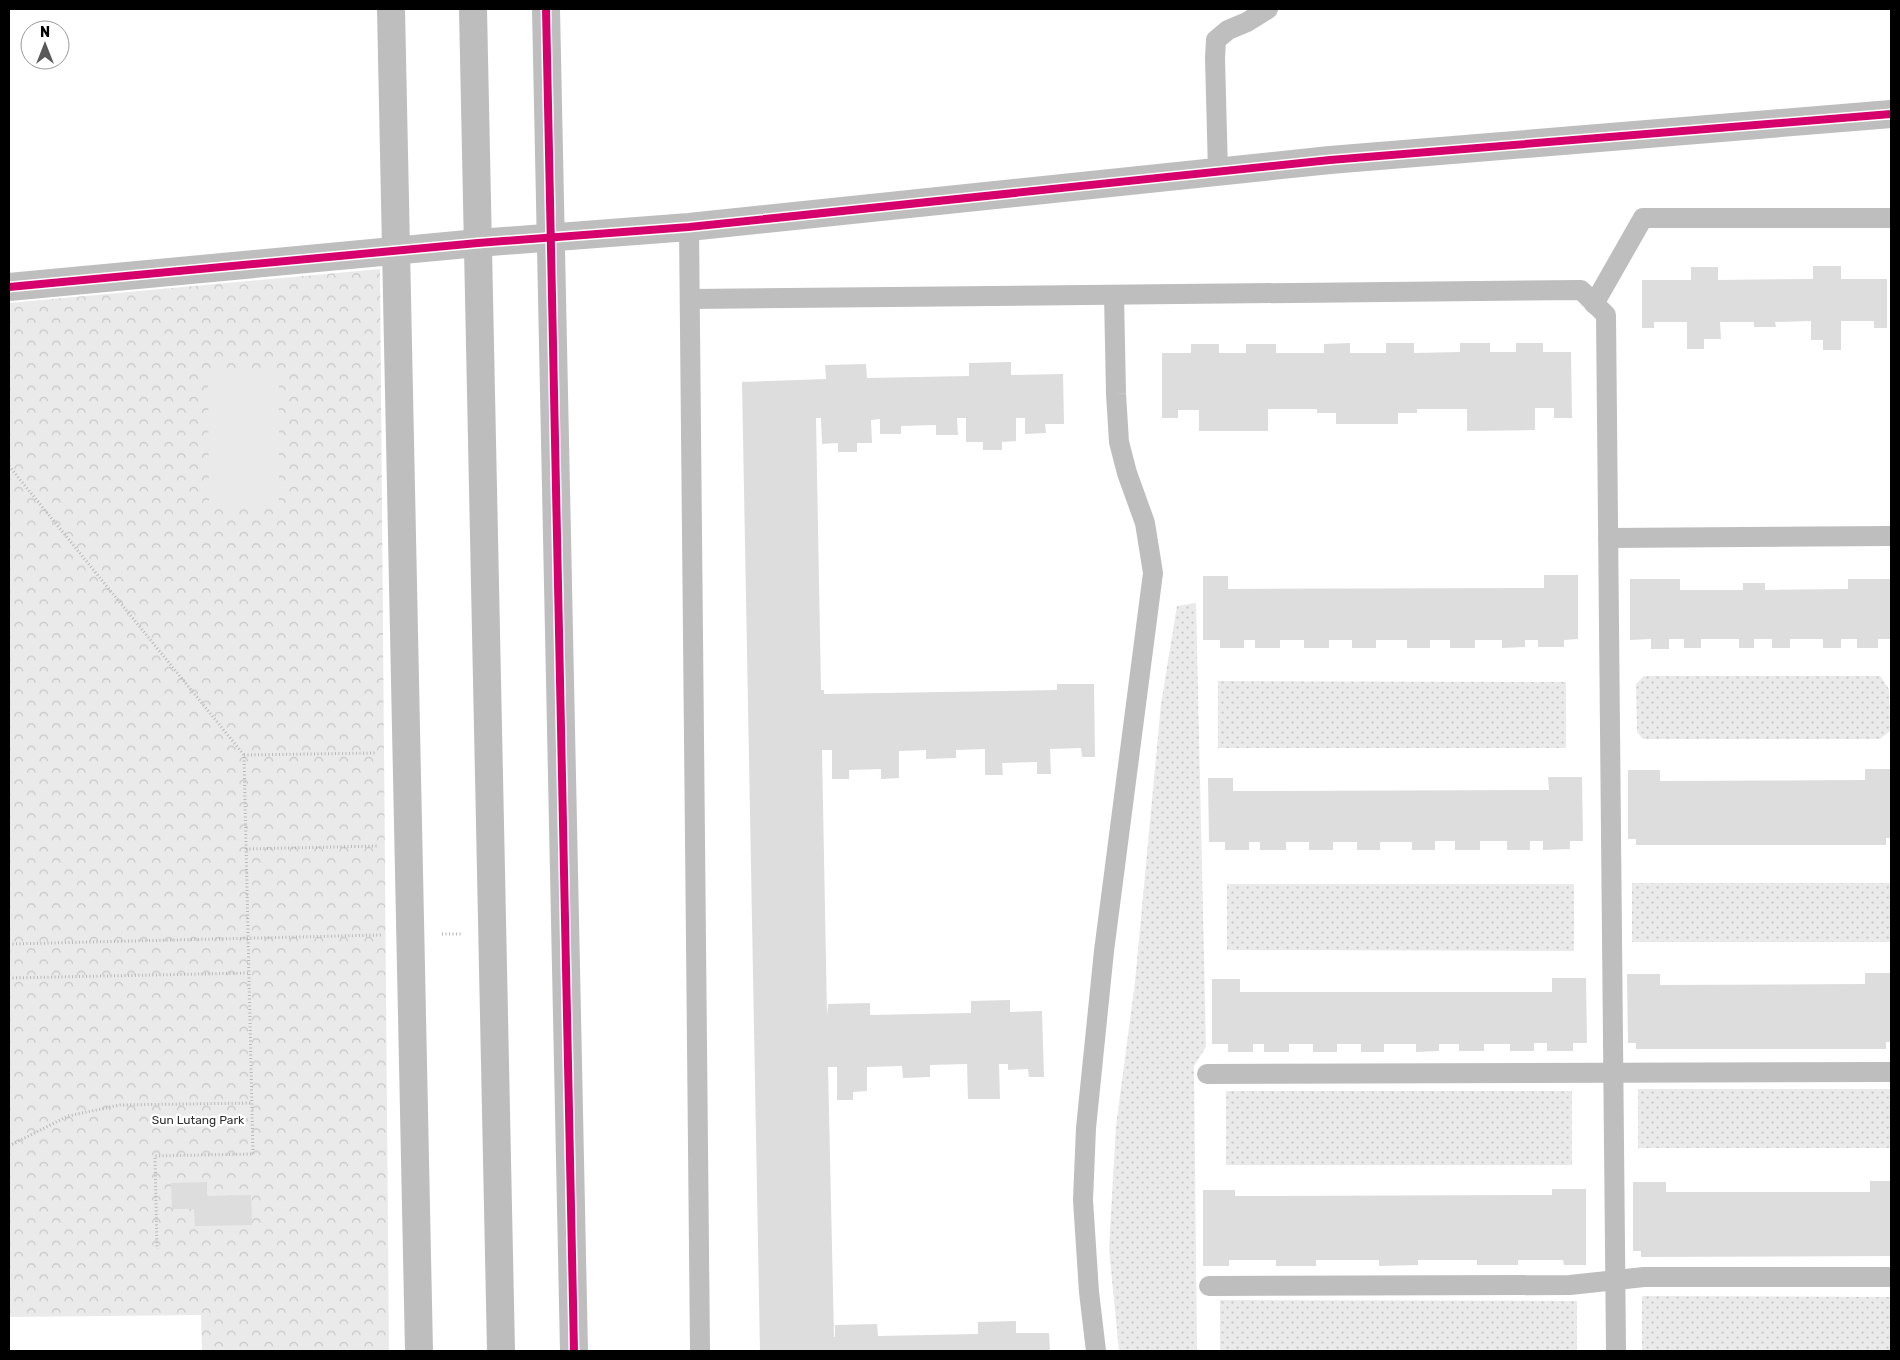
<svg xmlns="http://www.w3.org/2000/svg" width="1900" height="1360" font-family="Rubik,sans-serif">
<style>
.grass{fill:url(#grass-dots)}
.park{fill:url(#park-crowns)}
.pitch{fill:#eaeaea}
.building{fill:#ddd}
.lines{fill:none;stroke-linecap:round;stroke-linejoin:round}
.path{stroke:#b8b8b8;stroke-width:3;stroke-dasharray:1 2.5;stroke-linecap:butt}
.lane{stroke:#bebebe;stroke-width:20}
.street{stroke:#bebebe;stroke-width:28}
.primary{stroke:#bdbdbd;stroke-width:28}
.cycleway-casing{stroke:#fff;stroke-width:11}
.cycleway{stroke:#d6006c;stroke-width:8}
.labels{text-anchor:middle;stroke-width:4.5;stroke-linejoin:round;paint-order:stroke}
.park-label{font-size:12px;fill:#303030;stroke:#fff}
</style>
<defs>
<pattern id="grass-dots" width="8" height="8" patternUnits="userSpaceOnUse" patternTransform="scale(1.25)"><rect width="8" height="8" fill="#eaeaea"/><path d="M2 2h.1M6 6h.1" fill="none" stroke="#c7c7c7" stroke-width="1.8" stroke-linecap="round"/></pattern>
<pattern id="park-crowns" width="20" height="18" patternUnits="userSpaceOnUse" patternTransform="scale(1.25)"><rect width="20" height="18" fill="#eaeaea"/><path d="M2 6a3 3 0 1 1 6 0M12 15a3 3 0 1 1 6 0" fill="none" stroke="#c7c7c7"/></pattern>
</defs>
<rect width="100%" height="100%" fill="#fff"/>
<g class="grass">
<path d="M1196,603L1206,1047L1194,1066L1197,1351H1119L1109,1249L1116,1126L1135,982L1161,704L1177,606Z"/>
<path d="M1644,676H1880L1889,689L1890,731L1880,739H1643L1637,732L1636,684Z"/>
<path d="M1218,681L1566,682V748H1218Z"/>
<rect x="1632" y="883" width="259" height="59"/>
<path d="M1227,884H1574V951L1227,950Z"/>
<rect x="1638" y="1089" width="253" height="59"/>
<rect x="1226" y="1091" width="346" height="74"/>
<path d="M1642,1296L1891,1297V1351H1642Z"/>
<path d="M1220,1300L1577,1301V1351H1220Z"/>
</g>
<path class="park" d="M380,269L389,1351H202L201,1315L9,1317V303Z"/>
<path class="pitch" d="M208,369H279V504L209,505Z"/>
<g class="building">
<path d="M1813,266H1841V279H1887V328H1874V321H1841V350H1823V340H1811V321L1775,322L1776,327H1754V322H1720L1721,339H1704V349H1687V322H1654V328H1642V280H1691V267H1718V280L1813,279Z"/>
<path d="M1350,343V353H1386V343H1414V353L1460,352V343H1490V352H1516V343H1543V352H1571L1572,418H1554V408H1535V430L1467,431V409H1417V413H1398V424H1336V413H1317V409H1268V431H1199V410H1178V418H1162V353H1191V344H1219V353H1246V344H1276V353H1324V344Z"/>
<path d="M1011,362V375L1063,374L1064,424H1045L1046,433L1025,434V418H1016V441L1002,442V450H983V442H966V418H957L958,435H936V425L901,426V434H880V419L871,420L872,443H857V452H838V443L822,444L821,418H816L821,690H824V694L1057,690V684H1094L1095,757H1082L1081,748L1050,749L1051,774H1037V762L1002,763L1003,775H985V749L956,750V758L926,759V750L899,751V778L881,779V769L849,770V779H832V750H822L827,1016L828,1004L870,1003V1015L971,1013V1001L1010,1000V1012L1042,1011L1044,1077H1029L1028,1069L1008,1070V1064H999L1000,1099H968L967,1064L930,1065V1077L903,1078L902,1066L867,1067V1091L853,1092V1100H837V1067H828L834,1337H835V1325L877,1324L878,1336L978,1334V1322L1016,1321V1333H1049L1050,1351H760L742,382L826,379L825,365L866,364L867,378L969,376V363Z"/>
<path d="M1544,575H1578V639L1564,640V647H1538V640H1525V647L1502,648V640H1475V648H1450V640H1430V648H1407V640H1376V648H1352V640H1329V648H1304V640H1280V648H1255V640H1244V648H1220V640H1203V576H1228V589L1544,588Z"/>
<path d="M1630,579H1680V590H1743V583H1765V590L1848,589V579H1891V639H1878V648H1857V639H1841V648H1823V639H1790V648H1772V639H1754V648H1739V639H1701V648H1684V639H1669V649H1651V639L1630,640Z"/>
<path d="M1865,769H1891V838H1886V845H1636V839H1628V770H1660V781L1865,780Z"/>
<path d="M1548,777H1582L1583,841H1570V849L1543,850V841H1530V850H1507V841H1480V850H1455V841H1435V850H1412V842H1380V850H1357V842H1333V850H1309V842H1286V850H1260V842H1249V850H1225V842H1209L1208,778H1233V791L1549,790Z"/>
<path d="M1865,973H1891V1042H1886V1049H1636V1043H1628L1627,974H1660V985L1865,984Z"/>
<path d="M1552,978H1586L1587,1043H1573V1051H1547V1043H1534V1051H1510V1044H1484V1051H1459V1044H1439V1051L1416,1052V1044H1384V1052H1361V1044H1337V1052H1313V1044H1289V1052H1264V1044H1253V1052H1228V1044H1212V979H1240V992H1552Z"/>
<path d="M1870,1181H1891V1256L1641,1257V1251H1633V1182H1666V1192H1870Z"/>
<path d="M207,1182V1196L251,1195L252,1225L195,1226L194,1209H172L171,1183Z"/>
<path d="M1552,1189H1586V1265H1564L1563,1260H1518V1265H1477V1260H1418V1265L1379,1266V1260H1316V1266H1276V1260H1229V1266H1203V1190H1235V1196L1552,1195Z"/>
</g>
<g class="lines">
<g class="path">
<path d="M9,466L244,755L253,1154L155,1156L157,1249"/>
<path d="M244,755L376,753"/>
<path d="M246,849L378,846"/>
<path d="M442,934H463"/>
<path d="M9,944L381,935"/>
<path d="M9,978L249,973"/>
<path d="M9,1146L68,1116L120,1105L252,1103"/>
</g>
<g class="lane">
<path d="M1218,172L1215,58L1216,40L1228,30L1247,22L1268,9"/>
<path d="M689,227L700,1351"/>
<path d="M690,299L1581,290L1606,315L1616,1351"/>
<path d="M1594,304L1643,218H1891"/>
<path d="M1608,538L1891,536"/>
<path d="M1207,1074L1891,1072"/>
<path d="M1209,1286L1570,1285L1644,1277H1891"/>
<path d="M1096,1351L1089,1292L1083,1200L1086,1128L1104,951L1153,573L1145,523L1127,473L1119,442L1116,394L1114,295"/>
</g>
<g class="street">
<path d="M391,9L419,1351"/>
<path d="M546,9L574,1351"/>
<path d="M9,287L478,243L689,227L1330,160L1891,114"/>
</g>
<path class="primary" d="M473,9L501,1351"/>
<g class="cycleway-casing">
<g id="cycleway">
<path d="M546,9L574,1351"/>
<path d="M9,287L478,243L689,227L1330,160L1891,114"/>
</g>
</g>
<use href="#cycleway" class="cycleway"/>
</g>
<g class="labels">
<g class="park-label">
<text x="198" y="1124">Sun Lutang Park</text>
</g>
</g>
<rect width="1900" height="1360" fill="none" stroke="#000000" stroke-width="20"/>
<g transform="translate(45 45)"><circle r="24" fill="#ffffff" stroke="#999999"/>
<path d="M0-4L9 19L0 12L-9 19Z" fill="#595959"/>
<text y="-8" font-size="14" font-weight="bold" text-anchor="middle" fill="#000000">N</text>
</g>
</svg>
